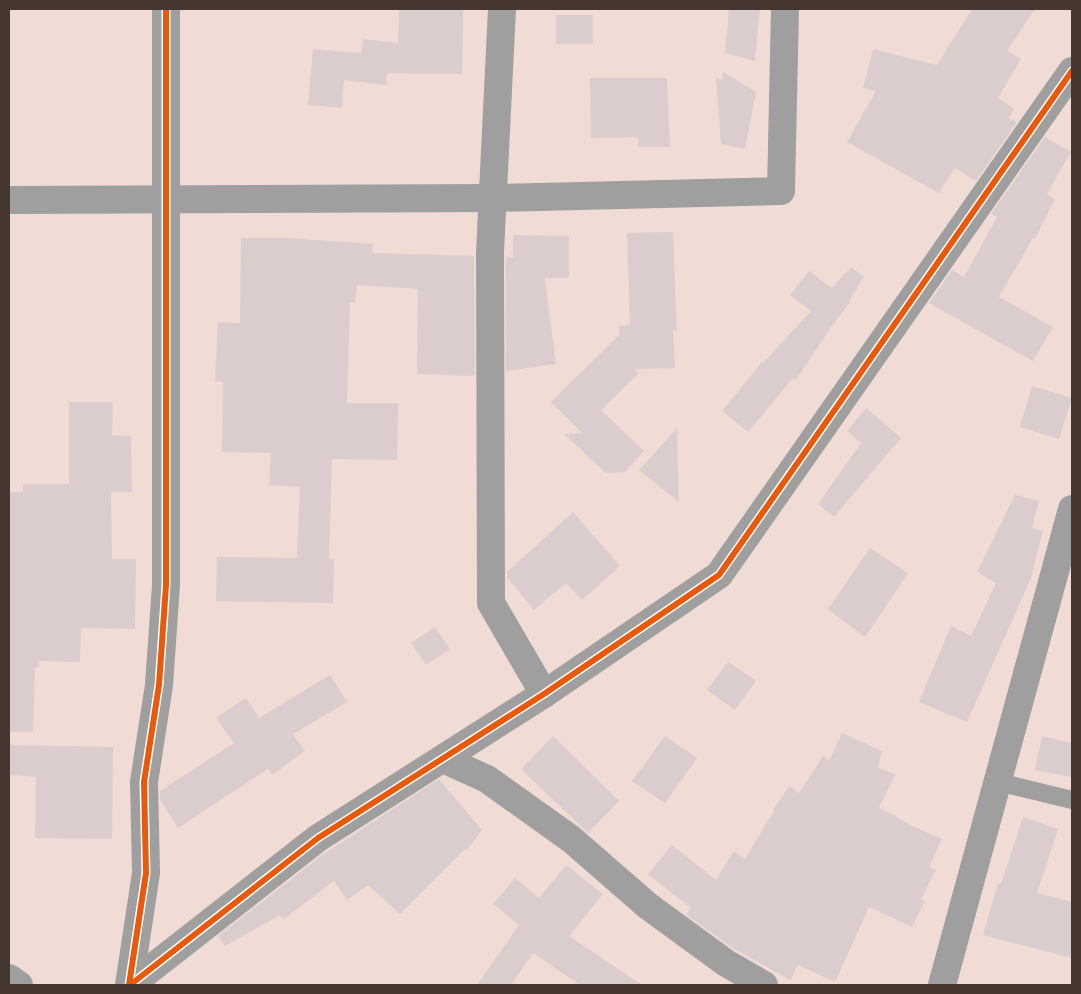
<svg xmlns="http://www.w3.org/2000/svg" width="1081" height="994" font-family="'Varela Round',sans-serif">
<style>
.building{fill:#dbccce}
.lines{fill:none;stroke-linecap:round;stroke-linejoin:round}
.lane{stroke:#a09f9f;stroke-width:18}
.street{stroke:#a09f9f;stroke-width:28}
.cycleway-casing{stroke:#fff;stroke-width:9}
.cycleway{stroke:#e8590c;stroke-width:6}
</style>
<rect width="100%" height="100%" fill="#f0dcd4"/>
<g class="building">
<path d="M399,9L463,10L462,74L387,73L386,85L344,80L342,108L308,105L313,49L361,53L363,39L398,43Z"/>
<path d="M729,9H760L755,61L725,53Z"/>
<path d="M972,9H1035L1007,51L1021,59L998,98L1014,109L1009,118L1017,122L976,181L955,168L939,193L847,142L876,91L863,88L873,49L937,65Z"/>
<rect x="556" y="15" width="37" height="29"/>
<path d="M723,72L756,92L745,149L721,144L716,78L722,80Z"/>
<path d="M590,78H667L670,147H638V137L591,138Z"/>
<path d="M1045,137L1071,152L1047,194L1055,199L1035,239L1033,238L999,297L1053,327L1033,361L929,303L952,270L964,277L997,217L991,214Z"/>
<path d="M673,232L677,332L673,329L675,368L635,369L639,373L601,410L644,451L625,472L606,473L564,434L582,433L551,402L619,335V326L630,325L627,233Z"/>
<path d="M513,235L569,236V278H545L556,364L506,371V257L513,258Z"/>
<path d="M241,238H288L373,244L372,253L474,256L475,374L473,376L417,374L418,289L357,285L355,302H350L347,403H398L397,460L332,459L329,559H334L333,603L216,601L217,557L297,558L300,487L269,485L271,453L222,452L223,382L215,381L218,322L240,323Z"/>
<path d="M851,267L864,277L849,301L850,302L832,326L796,380L793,378L748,432L722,411L762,362L763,363L811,311L790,295L809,271L832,288Z"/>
<path d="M1032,386L1072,398L1059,439L1020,427Z"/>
<path d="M69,402H113L112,435L131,436L132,492H111L112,559H136L135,629L81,628L80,662L39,661V667H35L33,732H9V492H23V484H69Z"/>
<path d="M866,408L901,438L834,517L818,504L861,443L847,431Z"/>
<path d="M677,428L678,470L679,502L639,470Z"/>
<path d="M1015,495L1039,501L1032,528L1043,531L1031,578L967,722L919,702L951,626L971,636L996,583L977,572Z"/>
<path d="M573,512L620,566L582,600L566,583L534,610L507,577V572Z"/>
<path d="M870,548L908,573L865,637L828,609Z"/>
<path d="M435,627L450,649L426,665L411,643Z"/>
<path d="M728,662L756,681L735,710L707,690Z"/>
<path d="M330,675L347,702L293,734L305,751L272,775L268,769L178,828L160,800V791L234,743L216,718L246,698L259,718Z"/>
<path d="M842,733L882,751L878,768L896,774L879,807L912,826L942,839L929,867L936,870L921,899L925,901L912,927L869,907L835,982L798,965L790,980L731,947L691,918L686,914L691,908L648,874L672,845L716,880L734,851L745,859L774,811L773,810L789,786L799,793L823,756L830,760Z"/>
<path d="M553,736L619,801L588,833L521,769Z"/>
<path d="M665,736L697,758L665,803L632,781Z"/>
<path d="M1042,736L1072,743V777L1035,770Z"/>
<path d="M9,745L113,747L112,839L35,838L36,777L9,775Z"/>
<path d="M439,779L482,830L467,850L465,849L400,914L368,885L347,900L334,881L284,919L280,915L225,946L218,936L322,855Z"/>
<path d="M1023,817L1058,829L1037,893L1072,902V958L983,935L998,883L1001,884Z"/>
<path d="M566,865L603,894L569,936L642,985H580L533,953L511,985H477L519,925L493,904L515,878L539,898Z"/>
</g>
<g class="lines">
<path class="lane" d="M998,782L1072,800"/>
<g class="street">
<path d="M502,9L490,252L491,603L544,694"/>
<path d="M9,200L493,198L781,191L785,9"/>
<path d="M443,759L487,779L571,839L648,906L726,963L764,985"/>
<path d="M9,978L19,985"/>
<path d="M129,985L146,873L144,782L159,685L166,585V9"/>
<path d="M130,985L318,838L544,694L719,575L1072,71"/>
<path d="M942,985L1072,509"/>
</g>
<g class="cycleway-casing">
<g id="cycleway">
<path d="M129,985L146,873L144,782L159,685L166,585V9"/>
<path d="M130,985L318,838L544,694L719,575L1072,71"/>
</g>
</g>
<use href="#cycleway" class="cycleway"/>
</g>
<rect width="1081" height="994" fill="none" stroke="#453630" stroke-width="20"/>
</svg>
